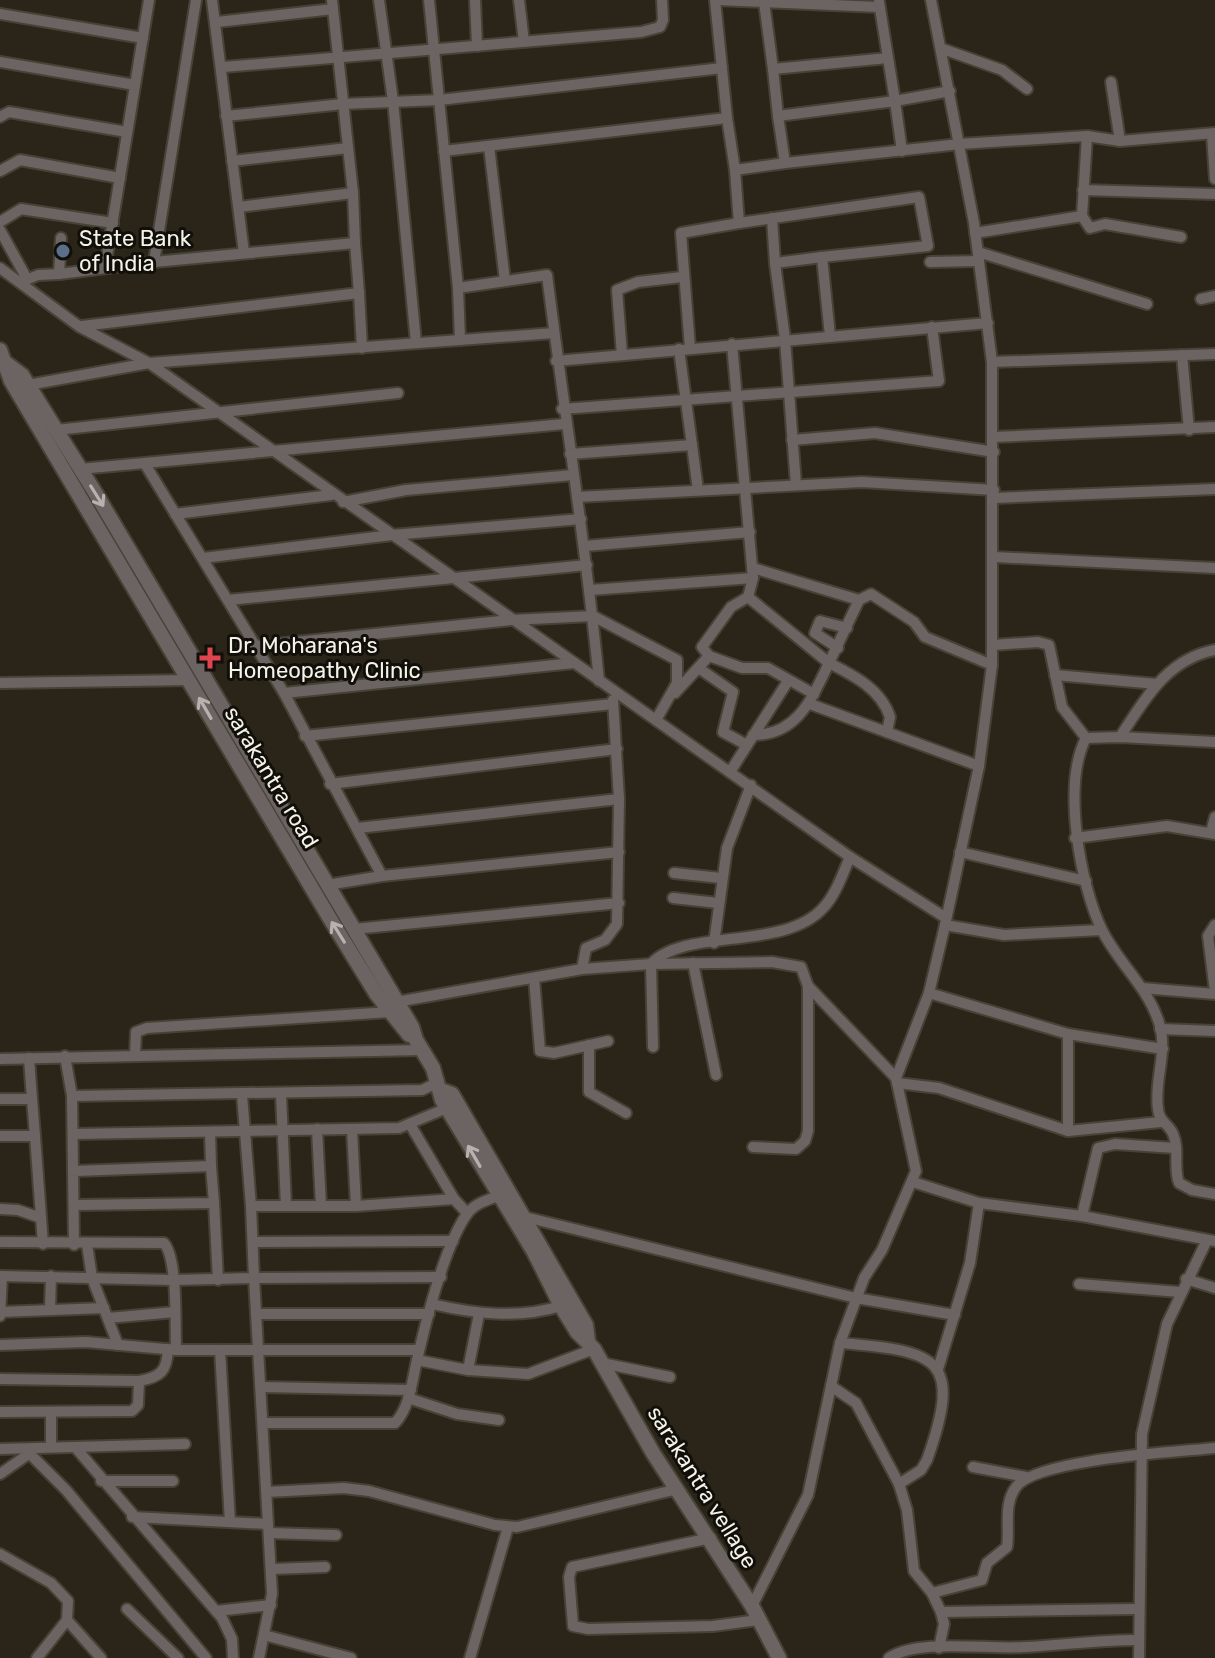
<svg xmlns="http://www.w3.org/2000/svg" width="1215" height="1658" font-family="Rubik,sans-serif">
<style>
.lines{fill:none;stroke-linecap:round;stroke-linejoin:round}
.minor-casing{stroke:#464235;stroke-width:14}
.tertiary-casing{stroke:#464235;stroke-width:18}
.minor{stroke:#6c6363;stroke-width:10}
.tertiary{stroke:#6c6363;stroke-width:14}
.oneway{stroke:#b7b2ad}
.service-dot{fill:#5c6f8a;stroke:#110f09;stroke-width:3}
.health-dot{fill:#e0444e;stroke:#110f09;stroke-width:3}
.labels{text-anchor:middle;stroke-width:6;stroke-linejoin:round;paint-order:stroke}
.poi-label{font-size:22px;fill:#f4f2e9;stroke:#110f09;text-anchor:start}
.street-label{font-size:22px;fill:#f4f2e9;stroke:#110f09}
</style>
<rect width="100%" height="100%" fill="#2a2518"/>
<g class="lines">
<g class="minor-casing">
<g id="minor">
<path d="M212,0L244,253"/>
<path d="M379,0L393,101L416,343"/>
<path d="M429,0L458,288L547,275C564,410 586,545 599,681"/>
<path d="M475,0L477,46"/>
<path d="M519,0L524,42"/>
<path d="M717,0L879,7"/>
<path d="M764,2L773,69L888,58"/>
<path d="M879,2L895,101L950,91"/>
<path d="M0,14L143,38"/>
<path d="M217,22L333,9"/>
<path d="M943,49L1002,70L1027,89"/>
<path d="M0,62L135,85"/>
<path d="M223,67L641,32L660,27L663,20L662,0"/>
<path d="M773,69L778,116L895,101L902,151"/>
<path d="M1111,82L1120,141"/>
<path d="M226,116L343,104L439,100L722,68"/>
<path d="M778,116L785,163L960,144L1087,136L1082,216"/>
<path d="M0,117L9,112L127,132"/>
<path d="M727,118L735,170"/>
<path d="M1087,136L1120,141L1215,133"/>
<path d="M1212,136L1215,179"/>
<path d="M489,146L505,281"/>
<path d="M444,151L727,118L715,0"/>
<path d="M232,161L348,148"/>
<path d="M785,163L735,170L739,223L919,197L928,246L822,257L830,336"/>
<path d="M0,171L20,160L120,178"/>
<path d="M1083,190L1215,194"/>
<path d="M239,207L353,193"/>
<path d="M772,218L775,263"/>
<path d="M0,222L21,209L113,223"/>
<path d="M0,230L27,279"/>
<path d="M975,233L1082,216L1090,228L1105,224L1181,237"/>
<path d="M355,243L359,293"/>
<path d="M978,252L1147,304"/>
<path d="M154,262L355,243L353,193L332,0"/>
<path d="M930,262L979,261"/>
<path d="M0,268L80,327L149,363L850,857L946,918"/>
<path d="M105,268L149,0"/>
<path d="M59,274L154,262L196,0"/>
<path d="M21,282L38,275L59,274L61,238"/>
<path d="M458,288L460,340"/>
<path d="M1201,299L1215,296"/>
<path d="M82,326L359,293L362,348"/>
<path d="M690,348L681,233L739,223"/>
<path d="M679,349L698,490"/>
<path d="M622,355L617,290L638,282L682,277"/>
<path d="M1182,355L1189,430"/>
<path d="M556,361L988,323"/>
<path d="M992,362L1215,354"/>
<path d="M28,385L149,363L554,333"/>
<path d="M562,409L939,381L932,327"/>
<path d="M56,430L398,393"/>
<path d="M994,437L1215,427"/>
<path d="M792,440L875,433L994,452"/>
<path d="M570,454L692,445"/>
<path d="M145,464L284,693L382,876L619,852"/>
<path d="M80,469L564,424"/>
<path d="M796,485L785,339L775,263L822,257"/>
<path d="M577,497L862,482L994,490"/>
<path d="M994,498L1215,489"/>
<path d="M343,502L406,490L573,475"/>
<path d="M175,514L331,495"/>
<path d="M585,546L750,532"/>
<path d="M995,557L1215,568"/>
<path d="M203,558L392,535L581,519"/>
<path d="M753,568L859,600L829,663C853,675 881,689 890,717L887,732"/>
<path d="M590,590L753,578L732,344"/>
<path d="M228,600L587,565"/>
<path d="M859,600L871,594L914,622L925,637L992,665"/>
<path d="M993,645L1038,642L1049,645L1062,707L1086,738"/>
<path d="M257,646L511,620L593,616L677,660V683L656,720"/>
<path d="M838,648L815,633L820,621L847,628"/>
<path d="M709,656L742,668H768L814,694"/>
<path d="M700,669L733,692L723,732L745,744"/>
<path d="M1055,675L1157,684"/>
<path d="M0,683L189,680"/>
<path d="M284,693L574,663"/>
<path d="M675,693L709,656L702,647L731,607L748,597"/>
<path d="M810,704L979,766"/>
<path d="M753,735C798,735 812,698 829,663L748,597L753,578"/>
<path d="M305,736L613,704"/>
<path d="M1120,737C1145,699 1167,659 1215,650"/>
<path d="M1215,742L1120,737L1086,738C1062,784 1080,885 1102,930C1119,965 1152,990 1161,1030C1166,1057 1154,1083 1158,1109C1159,1122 1169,1124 1173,1134C1180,1149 1173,1168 1179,1183L1192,1190L1215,1194"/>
<path d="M730,772L788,681"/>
<path d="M330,784L617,749"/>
<path d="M358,828L619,799"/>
<path d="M1211,832L1215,817"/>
<path d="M1075,838L1167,826L1215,834"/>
<path d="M960,852L1086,881"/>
<path d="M674,873L721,878"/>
<path d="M327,885L382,876"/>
<path d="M673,898L718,903"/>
<path d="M945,925L1004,935L1101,930"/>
<path d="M1215,925L1208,936L1215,992"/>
<path d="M354,929L619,903"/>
<path d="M714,943L727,848L751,785"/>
<path d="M693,963L716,1075"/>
<path d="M582,969L586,948L605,940L617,924L619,799L613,700"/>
<path d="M534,978L540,1051L554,1053L608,1041"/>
<path d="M808,986L896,1078"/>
<path d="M1142,988L1215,994"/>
<path d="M929,993L1068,1034L1163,1049"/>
<path d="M396,1002L582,969L651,964L772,962L801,967L808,986V1131L805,1141L796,1149L753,1147"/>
<path d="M1160,1029L1215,1031"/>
<path d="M1068,1034V1131"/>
<path d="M589,1045V1092L626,1113"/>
<path d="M653,1047L651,964C684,927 785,952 824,907C836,894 843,873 850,857"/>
<path d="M135,1055L136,1032L147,1028L390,1012"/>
<path d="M65,1056L72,1096L422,1090L439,1082"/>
<path d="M0,1059L422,1050"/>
<path d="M897,1083L939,1088L1068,1131L1161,1122"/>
<path d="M242,1095L251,1206"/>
<path d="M281,1095L286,1206"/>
<path d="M72,1096L74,1245"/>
<path d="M0,1099H32L29,1058"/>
<path d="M411,1126L454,1199L467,1213"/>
<path d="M317,1129L321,1206"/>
<path d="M352,1130L356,1206"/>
<path d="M73,1134L399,1128L447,1108"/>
<path d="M0,1136H35L32,1099"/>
<path d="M35,1136L43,1244"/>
<path d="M75,1171L211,1166L210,1132"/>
<path d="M913,1182L979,1203L1082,1216L1215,1241"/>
<path d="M214,1203L218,1280"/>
<path d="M76,1205L214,1203L211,1166"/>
<path d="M0,1209L18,1210L41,1218"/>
<path d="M1082,1216L1098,1148L1115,1144L1175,1148"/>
<path d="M525,1217L856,1298L955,1315"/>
<path d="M0,1242L164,1243C178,1259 175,1326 176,1350"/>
<path d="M253,1242L453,1241"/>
<path d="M87,1244L92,1278L118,1345"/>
<path d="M0,1276L173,1280L254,1278L251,1206H356L454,1199"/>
<path d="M1186,1279L1215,1288"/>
<path d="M1079,1284L1180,1292"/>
<path d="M432,1304C475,1314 518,1319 561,1306"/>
<path d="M50,1310L51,1276"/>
<path d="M0,1312L104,1308"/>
<path d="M257,1314H429"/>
<path d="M0,1316L2,1276"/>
<path d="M108,1318L175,1312"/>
<path d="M840,1343C939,1351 963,1358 927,1460L921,1470L899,1484"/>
<path d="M0,1345L86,1342L176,1350H419"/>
<path d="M220,1350L230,1522"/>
<path d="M417,1360L468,1370L528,1374L594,1349"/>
<path d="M602,1363L670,1377"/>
<path d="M938,1369L970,1263L979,1203"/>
<path d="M468,1370L479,1314"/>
<path d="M0,1379L139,1381C161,1377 167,1371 168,1349"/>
<path d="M831,1386L856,1403L899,1484L907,1510L914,1571L932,1593L941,1612L944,1624L939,1648"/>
<path d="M262,1387L411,1390"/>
<path d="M408,1398L457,1414L499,1420"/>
<path d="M0,1412L132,1411L138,1405L139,1381"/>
<path d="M264,1423H395C410,1407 412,1381 417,1360C426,1321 444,1246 467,1214C474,1204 487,1200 498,1196"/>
<path d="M51,1446V1413"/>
<path d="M75,1447L222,1618L232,1639L233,1658"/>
<path d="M0,1449L185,1444"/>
<path d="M25,1449L66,1490L206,1658"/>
<path d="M973,1467L1026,1477"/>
<path d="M0,1474L30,1453"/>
<path d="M101,1481H173"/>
<path d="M267,1492L344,1488L369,1491L495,1525L517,1527L678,1489"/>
<path d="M132,1517L268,1524"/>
<path d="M269,1533L336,1535"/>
<path d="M711,1538L572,1567L569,1577L573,1626L588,1629L713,1626L758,1620"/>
<path d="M0,1554L51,1583L68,1601L67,1620L37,1658"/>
<path d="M272,1569L325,1567"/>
<path d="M932,1593L982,1580L987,1563L1007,1547C1010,1527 1003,1504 1016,1487C1036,1459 1177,1452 1215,1448"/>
<path d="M752,1606L808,1495L840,1343L864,1278L882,1250L916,1171L896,1078L929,993L945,925L979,766L992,665V362L974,223L931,0"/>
<path d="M127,1609L178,1658"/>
<path d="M216,1611L271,1605"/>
<path d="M941,1612L1137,1609"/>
<path d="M67,1620L101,1658"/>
<path d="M264,1635L351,1658"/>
<path d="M259,1658L272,1594L254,1278L441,1277"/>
<path d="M470,1658L508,1527"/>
<path d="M889,1658C919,1638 988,1650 1025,1647C1063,1645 1099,1640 1137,1640"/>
<path d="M1139,1658L1142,1434L1167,1324L1206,1242"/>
</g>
</g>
<g class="tertiary-casing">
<g id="tertiary">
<path d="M0,350L11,381L332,922L377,995L409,1035"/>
<path d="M6,363L22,375L96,494L412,1027L416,1040L433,1068L442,1100L534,1252L561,1306L577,1332L594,1349L653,1453L752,1606L779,1658"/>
<path d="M441,1090L452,1094L586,1325L588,1341"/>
</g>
</g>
<use href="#minor" class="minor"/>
<use href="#tertiary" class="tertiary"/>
</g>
<defs><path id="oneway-shaft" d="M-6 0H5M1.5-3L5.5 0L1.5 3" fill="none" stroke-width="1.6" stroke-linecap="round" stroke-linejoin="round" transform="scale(2)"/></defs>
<g class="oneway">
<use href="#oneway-shaft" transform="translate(97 496) rotate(58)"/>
<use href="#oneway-shaft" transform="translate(205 708) rotate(-120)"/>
<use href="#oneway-shaft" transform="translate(338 932) rotate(-122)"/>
<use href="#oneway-shaft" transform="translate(474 1156) rotate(-120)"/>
</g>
<circle class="service-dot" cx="63" cy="251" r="8"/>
<path class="health-dot" d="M206 646h8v8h8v8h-8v8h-8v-8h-8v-8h8z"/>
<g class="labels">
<g class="poi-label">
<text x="79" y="246">State Bank<tspan x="79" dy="25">of India</tspan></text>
<text x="228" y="653">Dr. Moharana's<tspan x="228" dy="25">Homeopathy Clinic</tspan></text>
</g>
<g class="street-label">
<text transform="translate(272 777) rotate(59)" y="8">sarakantra road</text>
<text transform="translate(703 1487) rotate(58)" y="8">sarakantra vellage</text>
</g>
</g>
</svg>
